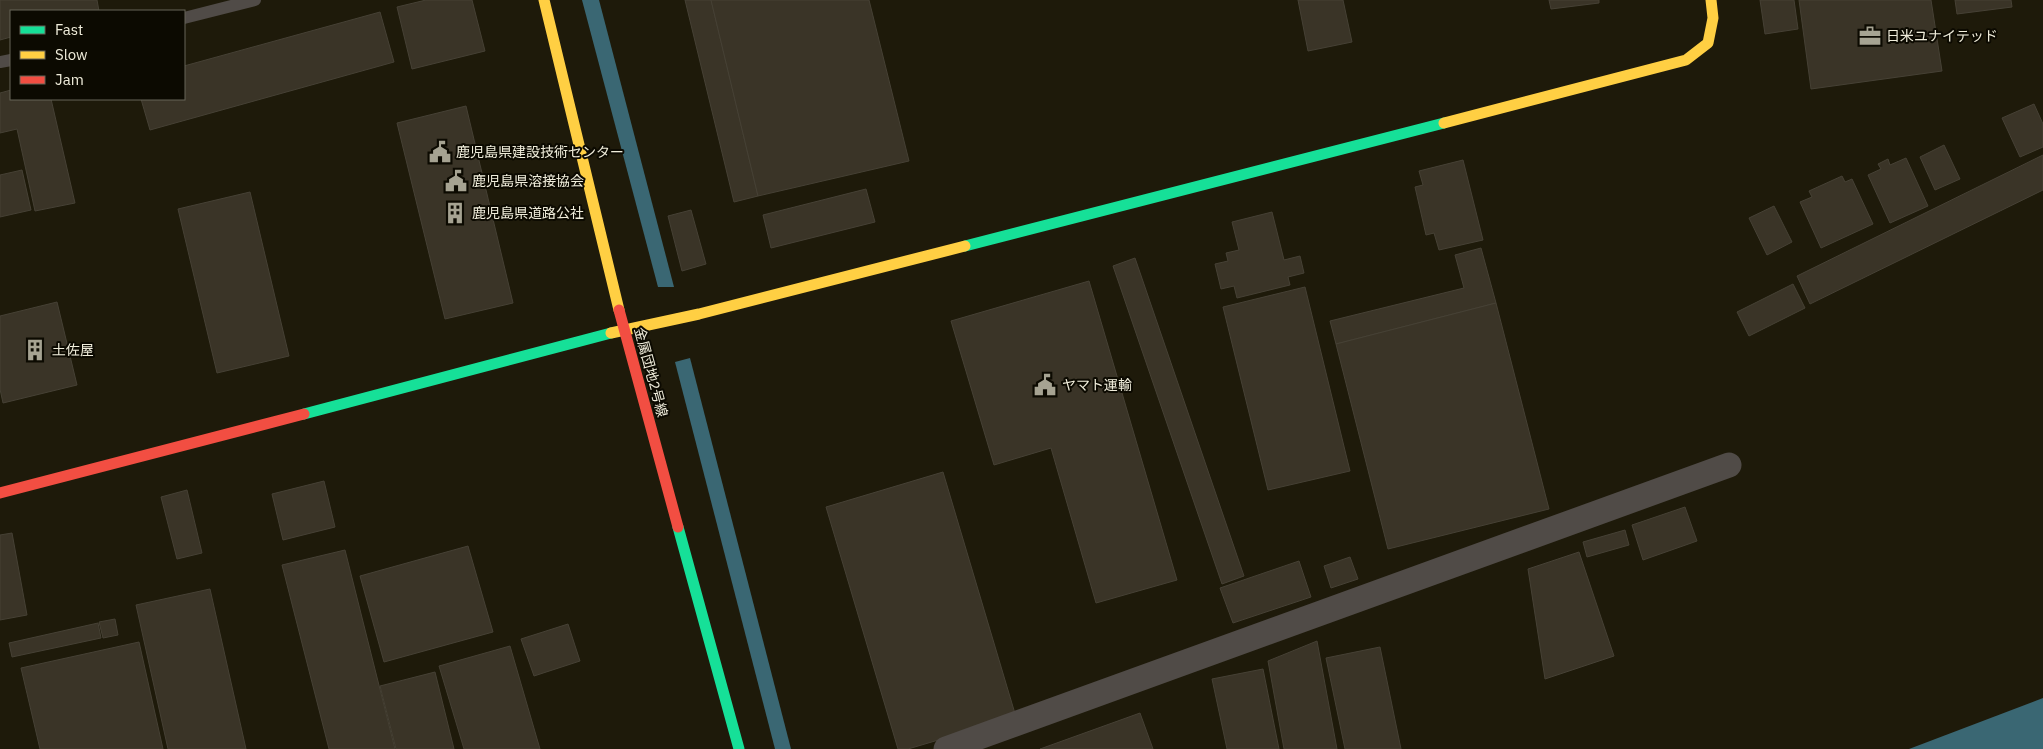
<svg xmlns="http://www.w3.org/2000/svg" width="2043" height="749" font-family="'IBM Plex Sans','Noto Sans JP',sans-serif">
<style>
.water{fill:#3a6773}
.building{fill:#3a3427;stroke:#464135}
.lines{fill:none;stroke-linecap:round;stroke-linejoin:round}
.lane{stroke:#504b47;stroke-width:12}
.street{stroke:#504b47;stroke-width:25}
.fast{stroke:#16e098;stroke-width:11}
.slow{stroke:#ffcf43;stroke-width:11}
.jam{stroke:#f24e42;stroke-width:11}
.labels{text-anchor:middle;stroke-width:4;stroke-linejoin:round;paint-order:stroke}
.poi-label{font-size:14px;fill:#f0eddb;stroke:#0c0a01;text-anchor:start}
.street-label{font-size:14px;fill:#f0eddb;stroke:#0c0a01}
</style>
<rect width="100%" height="100%" fill="#1e1a0a"/>
<g class="water">
<path d="M582,0H599L674,287H658Z"/>
<path d="M690,358L791,749H775L675,362Z"/>
<path d="M2043,698V749H1909Z"/>
</g>
<g class="building">
<path d="M0,0H97L99,11H11V37L0,40Z"/>
<path d="M426,0H472L485,51L412,69L397,7Z"/>
<path d="M685,0H711L758,196L734,202Z"/>
<path d="M711,0H869L909,161L758,196Z"/>
<path d="M1298,0H1343L1352,42L1308,51Z"/>
<path d="M1549,0H1599V3L1551,9Z"/>
<path d="M1760,0H1794L1798,29L1765,34Z"/>
<path d="M1799,0H1931L1942,71L1811,89Z"/>
<path d="M1955,0H2011L2012,7L1957,14Z"/>
<path d="M380,12L394,62L150,130L141,99H184V66Z"/>
<path d="M11,90V99H51L75,203L35,211L17,129L0,133V93Z"/>
<path d="M2034,104L2043,124V147L2020,157L2002,118Z"/>
<path d="M466,106L513,303L445,319L397,123Z"/>
<path d="M1944,145L1960,179L1935,190L1920,157Z"/>
<path d="M2043,155V190L1810,304L1797,276Z"/>
<path d="M1906,158L1928,206L1890,223L1868,175L1881,169L1878,164L1888,159L1890,165Z"/>
<path d="M1463,160L1483,240L1439,250L1434,233L1426,235L1415,187L1423,185L1419,171Z"/>
<path d="M22,170L31,210L0,217V175Z"/>
<path d="M1842,176L1845,182L1852,179L1873,224L1821,248L1800,202L1812,197L1809,191Z"/>
<path d="M866,189L875,222L771,248L763,215Z"/>
<path d="M250,192L289,356L217,373L178,209Z"/>
<path d="M1774,206L1792,242L1767,255L1749,218Z"/>
<path d="M691,210L706,264L682,271L668,216Z"/>
<path d="M1272,212L1284,260L1300,256L1304,273L1288,277L1290,285L1237,298L1234,286L1221,289L1215,264L1228,261L1226,253L1239,250L1232,222Z"/>
<path d="M1481,248L1496,303L1336,344L1330,321L1464,288L1455,255Z"/>
<path d="M1135,258L1244,576L1222,584L1113,266Z"/>
<path d="M1089,281L1177,580L1096,603L1051,448L994,465L951,321Z"/>
<path d="M1793,284L1805,308L1749,336L1737,312Z"/>
<path d="M1305,287L1350,471L1268,490L1223,307Z"/>
<path d="M57,302L77,385L3,403L0,389V316Z"/>
<path d="M1496,303L1549,509L1388,549L1336,344Z"/>
<path d="M943,472L1016,717L908,749H898L826,507Z"/>
<path d="M324,481L335,527L283,540L272,494Z"/>
<path d="M187,490L202,553L177,559L161,497Z"/>
<path d="M1685,507L1697,541L1643,560L1632,525Z"/>
<path d="M1625,530L1629,545L1587,557L1583,542Z"/>
<path d="M12,533L27,615L0,620V535Z"/>
<path d="M468,546L493,632L384,662L360,576Z"/>
<path d="M345,550L395,749H329L282,565Z"/>
<path d="M1579,552L1614,656L1545,679L1528,569Z"/>
<path d="M1350,557L1358,579L1331,588L1324,566Z"/>
<path d="M1299,561L1311,597L1233,623L1220,588Z"/>
<path d="M210,589L246,749H168L136,605Z"/>
<path d="M115,619L118,635L103,638L99,622Z"/>
<path d="M98,623L101,638L12,657L9,643Z"/>
<path d="M568,624L580,661L534,676L521,639Z"/>
<path d="M1317,641L1337,749H1284L1268,661Z"/>
<path d="M139,642L163,749H40L21,668Z"/>
<path d="M510,646L540,749H464L439,666Z"/>
<path d="M1380,647L1401,749H1345L1326,658Z"/>
<path d="M1263,669L1279,749H1227L1212,679Z"/>
<path d="M435,672L454,749H396L380,686Z"/>
<path d="M1140,713L1153,749H1040Z"/>
</g>
<g class="lines">
<g class="lane">
<path d="M184,18L255,0"/>
<path d="M0,62L11,60"/>
</g>
<path class="street" d="M946,749L1729,465"/>
<g class="fast">
<path d="M965,246L1444,123"/>
<path d="M304,414L611,333"/>
<path d="M678,527L739,749"/>
</g>
<g class="slow">
<path d="M544,0L619,310"/>
<path d="M1444,123L1686,60L1708,43L1713,18L1711,0"/>
<path d="M611,333L699,314L965,246"/>
</g>
<g class="jam">
<path d="M619,310L678,527"/>
<path d="M0,493L304,414"/>
</g>
</g>
<defs>
<g id="office-bare" transform="scale(1.725)"><path d="M-6-3h4V-5.5h4V-3h4V5H-6ZM-1-4.5V-3h2v-1.5ZM-6 0V1H6V0Z" fill="#a6a392" stroke="#0c0a01" stroke-width="2.5" paint-order="stroke"/></g>
<g id="civic-bare" transform="scale(1.725)"><path d="M-.6-6.5H3V-4.5H.6V-3L4-1V1h2V6H-6V1h2V-1L-.6-3ZM-1.2 2.5V6h2.4V2.5Z" fill="#a6a392" stroke="#0c0a01" stroke-width="2.5" paint-order="stroke"/></g>
<g id="building-bare" transform="scale(1.725)"><path d="M-4-6H4V6H1V3H-1V6H-4ZM-2.5-4.3h1.7v1.8h-1.7ZM.8-4.3h1.7v1.8H.8ZM-2.5-1h1.7V.8h-1.7ZM.8-1h1.7V.8H.8Z" fill="#a6a392" stroke="#0c0a01" stroke-width="2.5" paint-order="stroke"/></g>
</defs>
<g fill-rule="evenodd">
<use href="#office-bare" x="1870" y="36"/>
<use href="#civic-bare" x="440" y="152"/>
<use href="#civic-bare" x="456" y="181"/>
<use href="#building-bare" x="455" y="213"/>
<use href="#building-bare" x="35" y="350"/>
<use href="#civic-bare" x="1045" y="385"/>
</g>
<g class="labels">
<g class="poi-label">
<text x="1886" y="41">日米ユナイテッド</text>
<text x="456" y="157">鹿児島県建設技術センター</text>
<text x="472" y="186">鹿児島県溶接協会</text>
<text x="472" y="218">鹿児島県道路公社</text>
<text x="52" y="355">土佐屋</text>
<text x="1062" y="390">ヤマト運輸</text>
</g>
<g class="street-label">
<text transform="translate(651 372) rotate(75)" y="5">金属団地2号線</text>
</g>
</g>
<rect x="10" y="10" width="175" height="90" fill="#0c0a01" stroke="#676558"/>
<rect x="20" y="26" width="25" height="8" fill="#16e098" stroke="#676558"/>
<text x="55" y="35" font-size="15" fill="#f0eddb">Fast</text>
<rect x="20" y="51" width="25" height="8" fill="#ffcf43" stroke="#676558"/>
<text x="55" y="60" font-size="15" fill="#f0eddb">Slow</text>
<rect x="20" y="76" width="25" height="8" fill="#f24e42" stroke="#676558"/>
<text x="55" y="85" font-size="15" fill="#f0eddb">Jam</text>
</svg>
